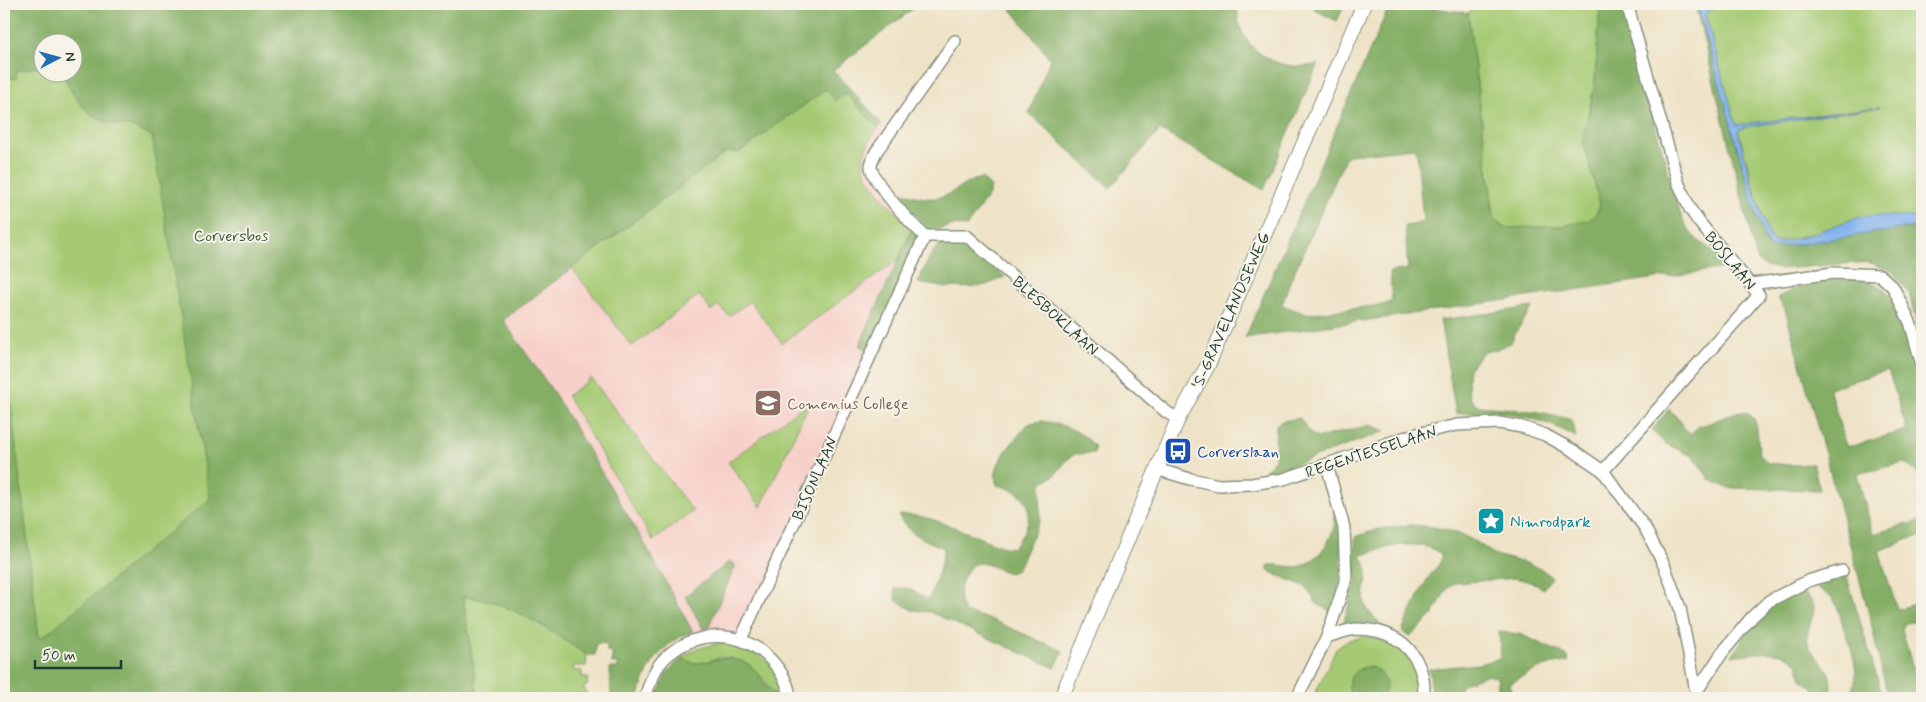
<svg xmlns="http://www.w3.org/2000/svg" width="1926" height="702" font-family="Mynerve,sans-serif">
<style>
.built{fill:#f7d0c9}
.green{fill:#a6ca73;stroke:#628454;fill-rule:evenodd}
.forest{fill:#84ae65;stroke:#52764c;fill-rule:evenodd}
.water{fill:#84b4ef;stroke:#527892}
.lines{fill:none;stroke-linecap:round;stroke-linejoin:round}
.minor-casing{stroke:#87907e;stroke-width:14}
.tertiary-casing{stroke:#87907e;stroke-width:16}
.minor{stroke:#fff;stroke-width:11}
.tertiary{stroke:#fff;stroke-width:14}
.labels{text-anchor:middle;stroke-width:4;stroke-linejoin:round;paint-order:stroke}
.park-label{font-size:16px;fill:#3a5941;stroke:#f7f3e8}
.street-label{font-size:16px;fill:#1f3d34;stroke:#f7f3e8}
.education-label{font-size:16px;fill:#785e54;stroke:#f7f3e8;text-anchor:start}
.transit-label{font-size:16px;fill:#164399;stroke:#f7f3e8;text-anchor:start}
.culture-label{font-size:16px;fill:#0d838f;stroke:#f7f3e8;text-anchor:start}
</style>
<rect width="100%" height="100%" fill="#f7f3e8"/>
<filter id="ink" filterUnits="userSpaceOnUse"><feTurbulence type="fractalNoise" baseFrequency=".02" numOctaves="2"/><feDisplacementMap in="SourceGraphic" scale="10" xChannelSelector="R" yChannelSelector="G"/><feConvolveMatrix kernelMatrix="1 2 1 2 8 2 1 2 1" color-interpolation-filters="sRGB"/></filter>
<filter id="wash" filterUnits="userSpaceOnUse"><feTurbulence type="fractalNoise" baseFrequency=".0096" numOctaves="4" result="noise"/><feDisplacementMap in="SourceGraphic" scale="20" xChannelSelector="R" yChannelSelector="G"/><feGaussianBlur stdDeviation="1.12" result="paint"/><feColorMatrix in="noise" values="0 0 0 0 0 0 0 0 0 0 0 0 0 0 0 0 0 1.4 0 .05"/><feComposite in="paint" operator="in"/></filter>
<g filter="url(#wash)">
<rect width="100%" height="100%" fill="#efe3c7"/>
<path class="built" d="M833,71L882,124L887,136L871,165L925,236L741,639H697L646,546L554,393L503,320Z"/>
<g class="green">
<path d="M4,4H919L727,151L740,152L826,88L846,93L878,128C870,138 861,154 864,168C866,182 901,218 912,230L898,260L782,343L750,301L729,316L718,305L711,311L699,295L632,346L572,268L4,698ZM42,42H72V72H42Z"/>
<path d="M1470,4H1600L1595,83L1583,140L1600,204C1598,210 1595,217 1590,220C1579,226 1517,230 1505,227C1500,226 1497,222 1494,217L1468,13H1470Z"/>
<path d="M1742,4H1922V218H1860L1815,233L1776,242L1770,239L1759,206L1738,130L1743,127L1880,107L1736,125L1705,14L1712,9Z"/>
<path d="M591,378L693,511L653,541L567,396Z"/>
<path d="M811,400L761,507L728,462Z"/>
<path d="M463,597C506,598 552,632 587,655L586,666H574L573,670L582,671V677L588,678L587,686H584V690L586,691V697L588,698H478Z"/>
<path d="M1363,637C1395,636 1429,665 1414,698H1382L1386,688L1370,667C1353,667 1344,684 1353,698H1313L1336,649L1349,640Z"/>
<path d="M720,643C738,644 762,651 773,668C778,677 782,687 787,697C769,695 771,687 761,676C757,671 736,660 730,658C712,654 699,672 682,657L696,649Z"/>
</g>
<g class="forest">
<path d="M4,4H919L833,70L882,124L878,128L846,93L835,100L826,89L740,152H726L503,320L554,393L646,546L693,632C663,640 644,670 639,698H613V696L611,695L610,668H618V664L612,663V653L607,652V644L596,643L595,655H587C552,632 506,598 463,597L478,698H4V347L39,637H43L210,499L152,136C144,133 135,127 127,126C123,125 119,126 115,125C87,117 73,99 63,73L72,72V42H42V66L16,71L17,78H4Z"/>
<path d="M1007,4H1238C1233,48 1279,75 1318,64L1264,190L1160,130L1110,188L1029,113L1050,59Z"/>
<path d="M1313,4H1345L1337,21L1315,10Z"/>
<path d="M1390,4H1407L1468,13L1494,217L1500,225L1506,228L1562,226L1589,220L1598,211L1600,204L1583,140L1595,83L1600,4H1621L1679,210C1689,239 1702,243 1727,260L1726,268L1245,338ZM1414,148L1417,154L1423,221L1417,224L1405,226L1408,269L1390,272L1392,301L1383,305L1306,314L1282,305L1289,284L1345,159L1350,155Z"/>
<path d="M1695,4H1697L1756,214L1768,246L1772,248L1784,246L1922,226V346L1909,293L1892,271L1868,262L1780,269L1765,266L1757,261Z"/>
<path d="M982,178L991,187L989,195L966,227C947,221 942,232 928,231L897,193C910,193 922,200 936,198C953,196 965,180 982,178Z"/>
<path d="M912,230L918,238L873,352L859,346Z"/>
<path d="M949,240L960,241L967,244L1005,277C999,279 992,283 986,285C967,290 936,287 918,283C926,266 930,247 949,240Z"/>
<path d="M1856,278L1873,283L1885,289L1896,304L1922,388V484C1919,476 1914,466 1904,463L1857,474L1873,534L1922,520V536L1912,538L1879,551L1897,609L1922,602V621L1905,623L1902,629L1917,684L1919,688L1922,689V698H1888L1868,610L1785,309L1778,299V297C1807,282 1824,280 1856,278ZM1888,370L1907,430L1852,446H1846L1831,395L1830,388Z"/>
<path d="M1533,307L1515,333L1511,343L1495,350L1483,352L1469,369L1468,378L1469,397L1474,403L1480,406C1509,409 1544,410 1571,420L1576,437C1539,416 1498,408 1456,414L1440,320Z"/>
<path d="M1669,409L1683,424L1681,426L1691,434L1698,426C1713,425 1737,406 1749,414C1761,422 1756,443 1760,454C1762,457 1766,461 1768,463L1790,465L1813,464L1820,490L1727,488L1709,479L1694,457L1666,444L1657,436L1652,430Z"/>
<path d="M1300,418L1310,434L1318,438L1370,425L1386,431L1290,466L1265,471L1275,459L1276,425L1282,421Z"/>
<path d="M1041,421C1059,423 1084,431 1095,447L1094,453L1075,454L1067,460L1054,476L1041,483L1040,520L1017,570L1010,573C1001,571 990,564 980,563C966,562 957,590 960,602C961,605 963,609 965,612L992,620L1063,651L1055,668L930,612L912,610L896,600L895,589C908,585 916,593 927,599H929L940,569L944,548C928,541 907,534 899,516L901,515C929,514 957,529 983,539C993,543 1002,548 1013,548C1036,519 1037,494 997,485C989,464 1015,441 1027,425L1031,423Z"/>
<path d="M1334,510L1341,537V576L1332,613L1316,603L1306,587L1272,573L1267,569L1269,565C1278,564 1287,567 1296,567C1314,566 1331,542 1334,526C1335,521 1334,515 1334,510Z"/>
<path d="M1410,525C1434,526 1455,530 1476,542C1484,546 1491,554 1499,556C1517,561 1538,564 1552,577L1543,589L1537,584L1516,578L1455,583L1446,590L1433,615L1410,637L1402,631C1411,612 1419,591 1431,574C1436,567 1443,563 1441,554C1418,537 1385,547 1360,556C1376,572 1359,592 1366,607C1369,613 1375,618 1380,623H1359L1342,628L1355,583V537L1379,529Z"/>
<path d="M729,562L734,563L735,567L708,628L703,629L685,596Z"/>
<path d="M1846,574L1883,698H1845C1866,681 1851,650 1844,629C1841,621 1840,610 1835,603C1830,595 1822,591 1815,586Z"/>
<path d="M1800,591C1830,606 1801,624 1809,646C1813,655 1823,663 1828,671C1832,680 1830,689 1833,698H1819C1816,689 1810,687 1804,681C1799,675 1800,665 1794,660C1781,648 1748,654 1732,656C1743,637 1757,617 1775,604C1783,599 1792,596 1800,591Z"/>
<path d="M1499,632L1520,634L1566,655L1569,659L1568,662C1547,663 1527,673 1510,684L1512,698H1499L1497,677L1486,675L1467,682L1462,685L1454,698H1430L1431,685L1429,669L1478,664L1501,658Z"/>
<path d="M682,657C697,671 716,654 737,660C760,665 759,682 774,693C778,696 784,696 787,698H656L666,674Z"/>
<path d="M1370,667C1385,671 1390,685 1382,698H1353C1343,684 1352,667 1370,667Z"/>
</g>
<path class="water" d="M1697,4L1705,6L1719,4H1742L1712,9L1705,14L1736,125L1880,107L1744,127L1738,130C1739,141 1767,239 1773,242C1786,247 1845,220 1861,217C1881,214 1902,217 1922,218V226L1784,246L1772,248L1768,246L1756,214Z"/>
</g>
<g filter="url(#ink)">
<g class="lines">
<g class="minor-casing">
<g id="minor">
<path d="M925,236H967L1165,411L1178,419"/>
<path d="M925,236C912,225 873,183 871,167C871,162 874,156 876,152L955,41"/>
<path d="M1751,284L1833,273L1880,275L1893,287L1910,322L1922,365"/>
<path d="M1156,469L1190,479L1219,485L1252,484L1284,479L1412,435L1457,425L1499,423L1522,427L1545,435L1574,451L1603,471L1645,528L1664,565L1680,608L1696,691"/>
<path d="M1603,471L1759,295L1699,222L1690,209L1678,182L1627,4"/>
<path d="M1327,637C1336,634 1347,630 1356,629C1386,629 1409,640 1420,668C1423,677 1426,690 1422,698"/>
<path d="M741,639L925,236"/>
<path d="M1695,694L1722,653L1752,617L1769,601L1808,581L1842,571"/>
<path d="M645,698C649,685 653,671 663,660C694,628 743,629 772,661C781,671 789,685 790,698"/>
<path d="M1297,698L1327,637L1346,579L1344,528L1327,465"/>
</g>
</g>
<g class="tertiary-casing">
<path id="tertiary" d="M1061,698L1178,419L1208,365L1364,4"/>
</g>
<use href="#minor" class="minor"/>
<use href="#tertiary" class="tertiary"/>
</g>
</g>
<defs>
<g id="school-square" transform="scale(1.4375)"><rect x="-9" y="-9" width="18" height="18" rx="4" fill="#8d6e63" stroke="#f7f3e8"/><path d="M0-5L7-2L0 1L-7-2ZM-4 1L0 2.5L4 1V4Q0 6-4 4Z" fill="#fff"/></g>
<g id="bus-square" transform="scale(1.4375)"><rect x="-9" y="-9" width="18" height="18" rx="4" fill="#1a4fb4" stroke="#f7f3e8"/><path d="M-5-6H5V4H4V6H2V4H-2V6H-4V4H-5ZM-3.5-4V0h7V-4ZM-3.5 1.2v1.5H-2V1.2ZM2 1.2v1.5H3.5V1.2Z" fill="#fff"/></g>
<g id="sight-square" transform="scale(1.4375)"><rect x="-9" y="-9" width="18" height="18" rx="4" fill="#0f9aa8" stroke="#f7f3e8"/><path d="M0-6L1.8-2.2L6-1.7L2.9 1.2L3.7 5.4L0 3.3L-3.7 5.4L-2.9 1.2L-6-1.7L-1.8-2.2Z" fill="#fff"/></g>
</defs>
<g fill-rule="evenodd">
<use href="#school-square" x="768" y="403"/>
<use href="#bus-square" x="1178" y="451"/>
<use href="#sight-square" x="1491" y="521"/>
</g>
<g class="labels">
<g class="park-label">
<text x="231" y="241">Corversbos</text>
</g>
<g class="street-label">
<text transform="translate(1731 260) rotate(50)" y="6">BOSLAAN</text>
<text transform="translate(1230 310) rotate(-66)" y="6">'S-GRAVELANDSEWEG</text>
<text transform="translate(1056 315) rotate(42)" y="6">BLESBOKLAAN</text>
<text transform="translate(1371 451) rotate(-18)" y="6">REGENTESSELAAN</text>
<text transform="translate(814 478) rotate(-66)" y="6">BISONLAAN</text>
</g>
<g class="education-label">
<text x="787" y="409">Comenius College</text>
</g>
<g class="transit-label">
<text x="1197" y="457">Corverslaan</text>
</g>
<g class="culture-label">
<text x="1510" y="527">Nimrodpark</text>
</g>
</g>
<rect width="1926" height="702" fill="none" stroke="#f7f3e8" stroke-width="20"/>
<g transform="translate(58 58) rotate(84)"><circle r="24" fill="#f7f3e8" stroke="#a1aaa0"/>
<path d="M0-4L9 19L0 12L-9 19Z" fill="#1f6fb2"/>
<text y="-8" font-size="14" font-weight="bold" text-anchor="middle" fill="#1f3d34">N</text>
</g>
<path d="M35 660v8h86v-8" fill="none" stroke="#1f3d34" stroke-width="2.5"/>
<text x="42" y="660" font-size="15" fill="#1f3d34" stroke="#f7f3e8" stroke-width="4" paint-order="stroke">50 m</text>
</svg>
